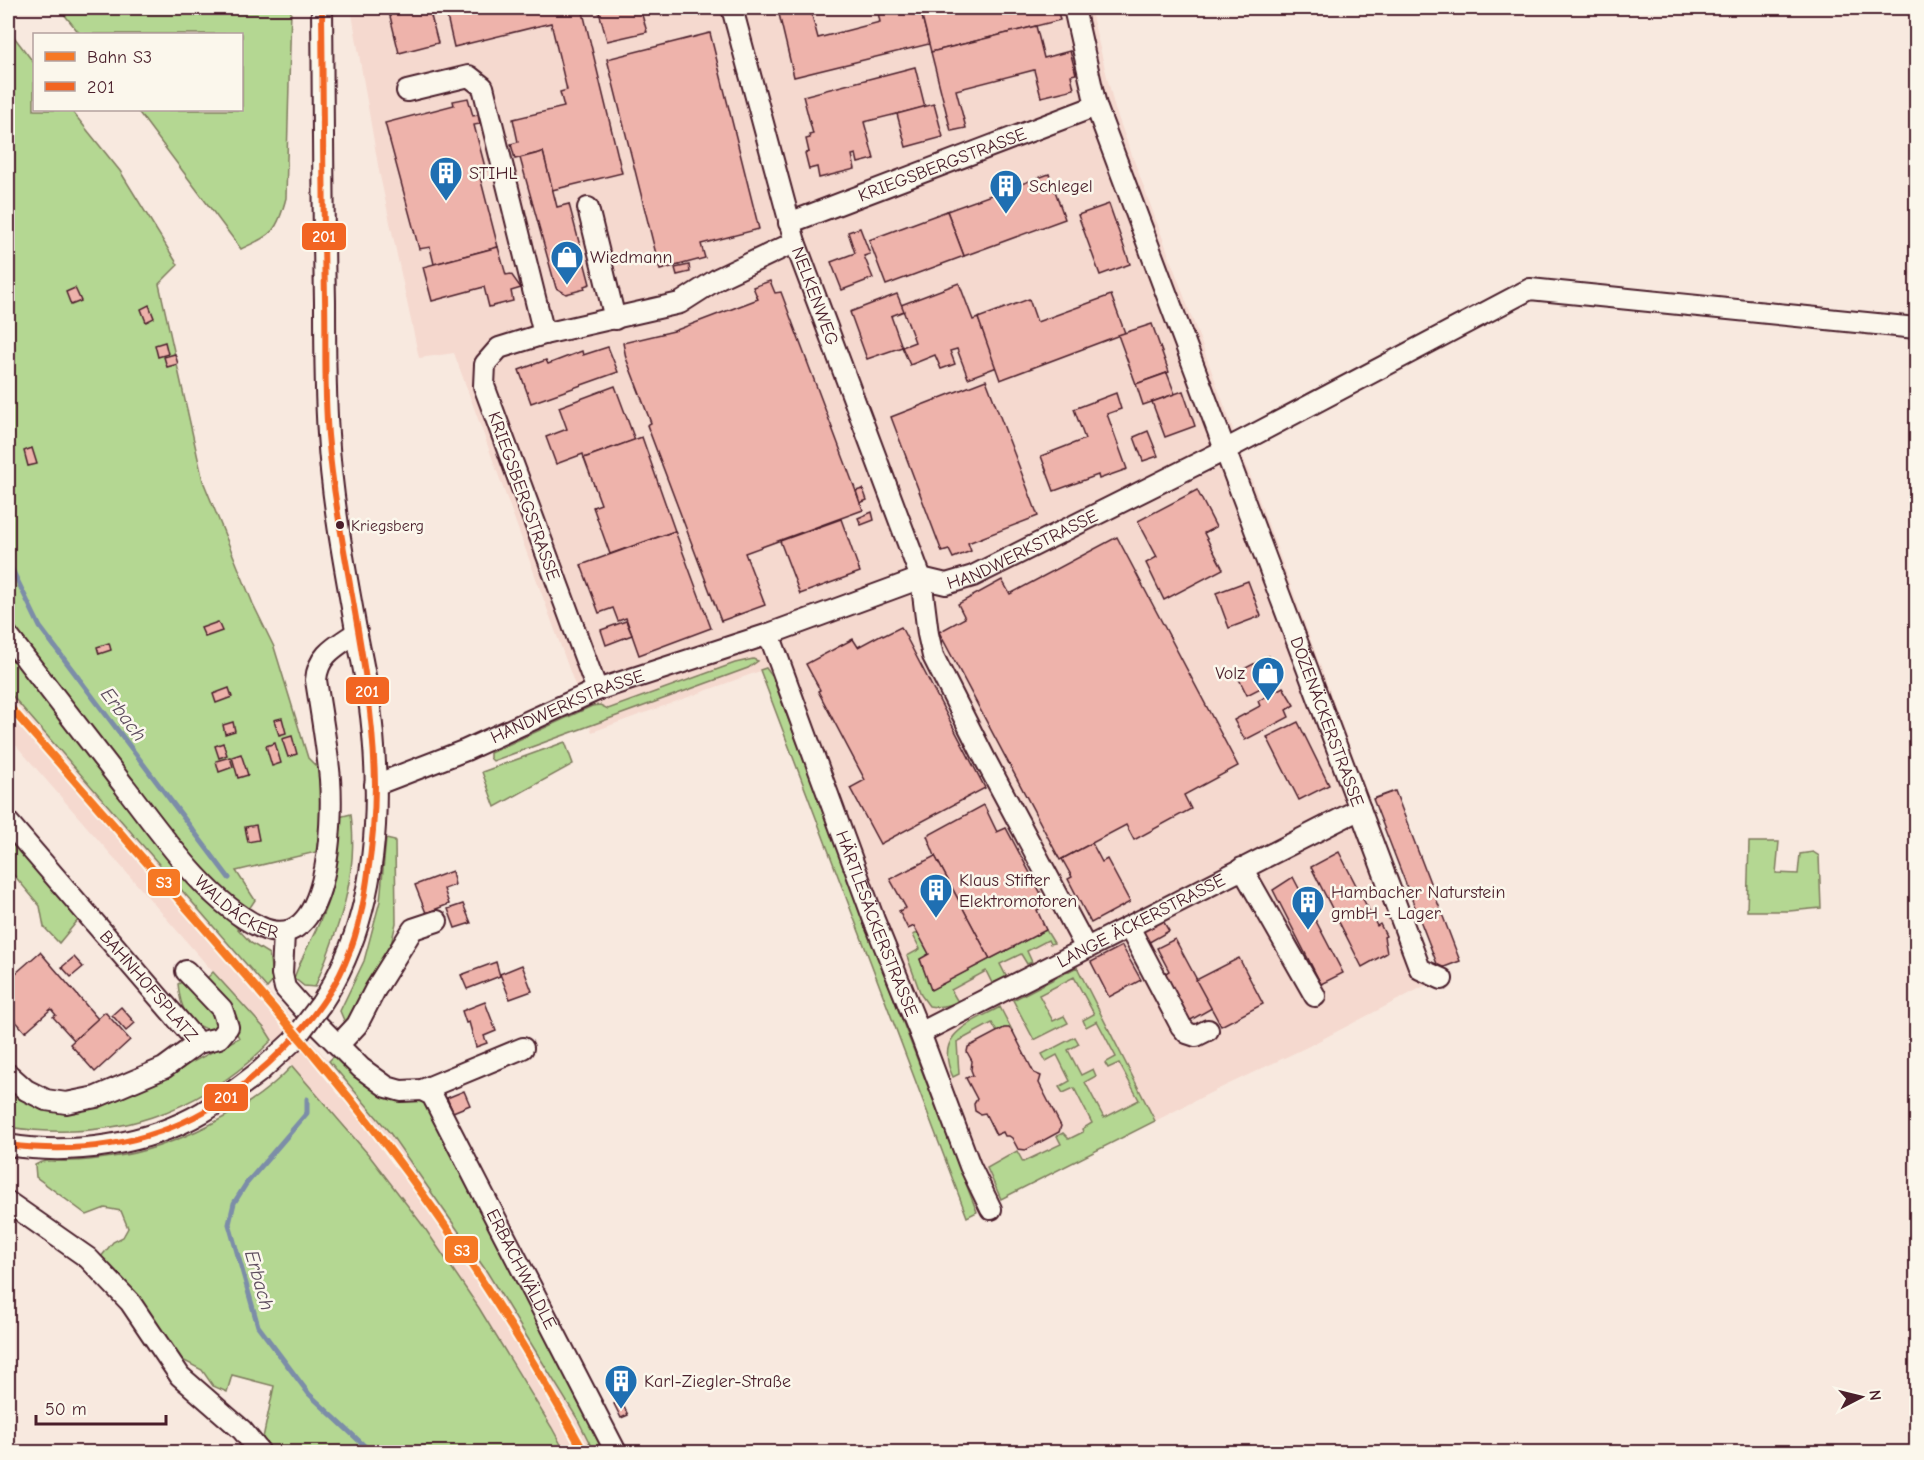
<svg xmlns="http://www.w3.org/2000/svg" width="1924" height="1460" font-family="'Comic Neue',sans-serif">
<style>
.built{fill:#f5d9cf}
.green{fill:#b4d792;stroke:#7f7b5e;stroke-width:1.5}
.lines{fill:none;stroke-linecap:round;stroke-linejoin:round}
.stream{stroke:#7b8da8;stroke-width:5}
.building{fill:#eeb3ab;stroke:#4a1f2b;stroke-width:1.5}
.minor-casing{stroke:#4a1f2b;stroke-width:24}
.minor{stroke:#fbf7ec;stroke-width:20}
.minor-bridge-casing{stroke:#4a1f2b;stroke-width:24;stroke-linecap:butt}
.minor-bridge{stroke:#fbf7ec;stroke-width:20}
.bus-1-casing{stroke:#fbf7ec;stroke-width:10}
.bus-1{stroke:#f26522;stroke-width:6}
.rail-1-casing{stroke:#fbf7ec;stroke-width:12}
.rail-1{stroke:#f67824;stroke-width:8}
.bus-dot{fill:#4a1f2b;stroke:#fbf7ec;stroke-width:2}
.labels{text-anchor:middle;stroke-width:5;stroke-linejoin:round;paint-order:stroke}
.bus-label{font-size:16px;fill:#4a1f2b;stroke:#fbf7ec;text-anchor:start}
.street-label{font-size:18px;fill:#4a1f2b;stroke:#fbf7ec}
.poi-label{font-size:18px;fill:#4a1f2b;stroke:#fbf7ec;text-anchor:start}
.water-label{font-size:20px;font-style:italic;fill:#5e4d5f;stroke:#fbf7ec}
.line-badge{stroke:#fbf7ec;stroke-width:2}
.badge-label{font-size:16px;text-anchor:middle;font-weight:bold;fill:#fff}
</style>
<rect width="100%" height="100%" fill="#f8e9df"/>
<filter id="ink" filterUnits="userSpaceOnUse"><feTurbulence type="fractalNoise" baseFrequency=".0167" numOctaves="2"/><feDisplacementMap in="SourceGraphic" scale="12" xChannelSelector="R" yChannelSelector="G"/><feConvolveMatrix kernelMatrix="1 2 1 2 8 2 1 2 1" color-interpolation-filters="sRGB"/></filter>
<g filter="url(#ink)">
<g class="built">
<path d="M351,8H1090L1115,109L1436,980L1307,1047L1208,1094L967,1217L760,671L592,732L454,353L419,358L379,171Z"/>
<path d="M8,691L114,811L390,1133L487,1272L577,1418L594,1452H565L552,1428L479,1308L424,1227L341,1122L298,1074L265,1029L213,972L8,736Z"/>
</g>
<g class="green">
<path d="M59,8H291L286,198C277,233 272,234 241,249L137,110H242V34H80Z"/>
<path d="M8,29L34,63V110H71L120,171L178,265L159,284L203,481L253,604L274,647L308,758L318,768L323,806L316,852L236,871L255,900L247,912L199,872L8,627Z"/>
<path d="M8,644L222,912L251,943L269,954L271,967L275,979L267,988L8,691Z"/>
<path d="M753,659L758,661L748,668L493,761L490,758V753L592,706L600,705L608,709L735,663Z"/>
<path d="M766,668L772,676L907,1033L977,1212L967,1217L760,670Z"/>
<path d="M565,742L573,764L495,807L482,772Z"/>
<path d="M351,814C359,878 338,929 315,987L304,986L294,978C305,947 325,919 332,887C337,864 338,840 339,817Z"/>
<path d="M8,839L14,843L79,919L59,943L44,927L40,906L8,868Z"/>
<path d="M386,839L395,841L396,923L391,945L375,975L365,1002L346,1025L340,1011L364,961L380,901Z"/>
<path d="M1749,842H1779L1776,873L1798,874L1800,854L1813,852L1819,856L1821,908L1789,911H1747Z"/>
<path d="M1046,930L1054,943L1050,944L1048,940L1027,951L1032,962L1027,964L1021,954L1000,964L1007,978L992,983L986,971L951,990L958,1002C948,1006 940,1008 929,1006L921,995L907,956L920,949L913,935L918,933L929,954L920,959L932,989Z"/>
<path d="M1077,967L1155,1121L1001,1199L987,1168L1017,1151L1023,1162L1061,1144L1057,1136L1063,1133L1069,1139L1083,1132L1082,1129L1092,1123L1074,1088L1063,1093L1059,1087L1070,1081L1057,1055L1046,1061L1042,1054L1075,1037L1079,1044L1068,1050L1081,1075L1093,1069L1096,1076L1085,1082L1104,1118L1139,1100L1119,1063L1108,1068L1105,1063L1116,1057L1097,1021L1086,1027L1083,1020L1094,1014L1074,977L1039,995L1053,1021L1064,1016L1068,1023L1034,1040L1013,1000Z"/>
<path d="M213,972L265,1029L272,1040C200,1114 110,1143 8,1127V1084L39,1103L156,1081L239,1038L225,1009L205,980Z"/>
<path d="M182,982L202,994L220,1017L216,1025L210,1030C187,1025 180,1006 178,984Z"/>
<path d="M1000,1007L1013,1032L1006,1028L997,1032L992,1023L957,1042L959,1074L953,1077C933,1034 969,1024 1000,1007Z"/>
<path d="M335,1055L416,1096L430,1106L611,1452H594L577,1418L487,1272L390,1133L329,1061Z"/>
<path d="M292,1066L368,1154L424,1227L479,1308L552,1428L565,1452H260L274,1386L232,1375L227,1392L213,1386L202,1370L173,1355L100,1258L113,1242L123,1237L128,1228L121,1211L105,1208L87,1215L36,1177L35,1165C45,1158 59,1162 71,1161C85,1161 99,1159 112,1157C172,1149 251,1110 292,1066Z"/>
</g>
<g class="lines">
<g class="stream">
<path d="M8,561L40,627L229,878"/>
<path d="M307,1099V1113L246,1184L234,1203L229,1224L258,1326L309,1394L371,1452"/>
</g>
</g>
<g class="building">
<path d="M388,8H429L438,43L399,53Z"/>
<path d="M445,8H582L622,173L552,190L543,152L515,159L511,144L518,142L513,119L564,107L560,92L567,90L551,23L454,47Z"/>
<path d="M598,8H640L647,32L607,41Z"/>
<path d="M803,8H810L818,38L880,22L877,8H920L929,44L794,77L779,14Z"/>
<path d="M920,8H1057L1060,20L931,52Z"/>
<path d="M1036,26L1044,58L1070,51L1076,74L1071,75L1074,89L1041,97L1034,70L956,90L966,128L951,131L931,52Z"/>
<path d="M710,33L759,229L701,244L705,258L660,270L607,59Z"/>
<path d="M915,67L925,107L864,122L874,159L858,163L856,154L852,155L855,169L819,178L817,167L809,169L805,153L809,152L806,139L810,138L809,135L813,134L803,96Z"/>
<path d="M468,98L473,116L478,115L480,124L474,125L486,171L479,173L498,247L434,264L430,247L419,249L385,123L454,105L453,101Z"/>
<path d="M934,104L943,137L906,147L897,114Z"/>
<path d="M543,152L557,207L569,204L590,284L584,286L585,289L566,294L556,288L520,158Z"/>
<path d="M1049,174L1065,219L964,256L947,211Z"/>
<path d="M1109,204L1130,264L1100,275L1078,215Z"/>
<path d="M947,211L964,256L886,285L869,240Z"/>
<path d="M860,228L870,254L864,256L873,278L842,290L831,262L855,253L848,232Z"/>
<path d="M498,247L506,275L511,274L521,288L511,291L513,301L489,307L484,287L432,301L423,267Z"/>
<path d="M689,265L690,272L677,275L675,268Z"/>
<path d="M770,281L775,293L781,292L863,510L745,553L765,605L721,621L647,425L651,423L626,358L623,343L674,331L758,299L753,287Z"/>
<path d="M959,283L973,320L978,318L997,367L968,378L957,349L950,351L955,364L941,369L935,355L910,365L902,347L915,342L901,305Z"/>
<path d="M75,288L81,301L71,305L66,292Z"/>
<path d="M897,294L904,311L891,316L902,347L867,359L850,312Z"/>
<path d="M1111,295L1125,333L1000,380L978,318L1029,299L1037,322Z"/>
<path d="M149,305L154,318L146,322L141,309Z"/>
<path d="M1152,324L1169,372L1136,384L1118,335Z"/>
<path d="M165,342L168,354L158,357L155,345Z"/>
<path d="M608,347L618,372L531,403L519,370L546,360L548,364L582,351L583,355Z"/>
<path d="M175,354L178,364L167,367L164,357Z"/>
<path d="M1167,373L1175,394L1143,405L1136,384Z"/>
<path d="M986,380L1038,516L968,543L971,551L953,558L949,550L942,552L891,417Z"/>
<path d="M615,386L635,440L584,458L583,454L556,464L546,437L567,429L559,407Z"/>
<path d="M1183,391L1195,426L1165,437L1152,402Z"/>
<path d="M1116,393L1121,409L1107,414L1127,469L1099,479L1098,475L1054,491L1041,456L1085,439L1074,409Z"/>
<path d="M1148,431L1158,456L1143,461L1134,437Z"/>
<path d="M642,437L675,531L610,554L593,507L601,504L584,458Z"/>
<path d="M32,448L37,464L28,466L24,451Z"/>
<path d="M863,489L867,500L860,503L856,491Z"/>
<path d="M1197,490L1216,527L1204,533L1223,569L1164,600L1146,563L1157,557L1138,521Z"/>
<path d="M872,512L874,520L861,525L858,518Z"/>
<path d="M841,519L860,572L800,594L780,541Z"/>
<path d="M675,531L711,628L639,655L626,618L618,621L613,608L599,613L581,565Z"/>
<path d="M1117,537L1238,766L1184,795L1191,809L1134,840L1126,825L1060,860L939,632L965,618L958,604L1002,580L1010,594Z"/>
<path d="M1248,581L1261,616L1229,628L1216,593Z"/>
<path d="M626,621L632,635L606,645L601,630Z"/>
<path d="M218,622L222,631L205,637L201,628Z"/>
<path d="M901,627L985,788L880,844L850,788L865,780L818,691L820,690L806,664L853,639L858,647L882,634L883,636Z"/>
<path d="M109,643L111,650L99,654L97,647Z"/>
<path d="M1269,656L1280,678L1247,695L1236,673Z"/>
<path d="M1283,687L1294,705L1286,710L1289,717L1245,740L1234,720L1260,706L1258,701Z"/>
<path d="M229,688L232,697L216,703L213,694Z"/>
<path d="M282,718L286,733L279,735L274,720Z"/>
<path d="M233,722L235,731L225,734L223,725Z"/>
<path d="M1298,722L1329,785L1299,800L1267,737Z"/>
<path d="M292,736L297,754L288,757L282,739Z"/>
<path d="M223,743L227,755L219,758L215,746Z"/>
<path d="M275,743L281,763L272,766L266,746Z"/>
<path d="M241,754L248,775L238,778L232,757Z"/>
<path d="M230,757L233,767L219,772L216,761Z"/>
<path d="M1395,791L1460,961L1439,969L1373,799Z"/>
<path d="M984,805L997,832L1006,828L1047,905L1037,910L1046,930L990,959L935,856L927,836Z"/>
<path d="M256,825L259,840L248,842L245,827Z"/>
<path d="M1092,843L1102,862L1107,859L1130,902L1091,923L1068,879L1072,877L1062,859Z"/>
<path d="M1339,852L1377,926L1380,924L1386,936L1384,937L1387,953L1362,967L1311,867Z"/>
<path d="M935,856L990,959L931,990L920,959L929,954L914,926L908,929L899,911L906,908L890,879Z"/>
<path d="M452,871L455,885L444,889L449,904L426,913L415,885Z"/>
<path d="M1293,877L1343,973L1321,984L1273,890Z"/>
<path d="M463,904L471,923L455,928L448,909Z"/>
<path d="M1162,919L1169,931L1146,944L1139,932Z"/>
<path d="M1175,939L1212,1008L1189,1021L1164,974L1169,971L1157,948Z"/>
<path d="M1122,946L1141,980L1109,997L1091,962Z"/>
<path d="M40,952L98,1019L74,1040L53,1017L56,1015L51,1009L25,1032L8,1012V980Z"/>
<path d="M74,957L83,967L71,977L62,967Z"/>
<path d="M1239,958L1263,1004L1221,1026L1196,980Z"/>
<path d="M496,962L500,976L467,989L461,975Z"/>
<path d="M522,965L532,991L510,999L500,974Z"/>
<path d="M485,1002L496,1031L484,1036L487,1043L476,1047L469,1022L466,1023L462,1011Z"/>
<path d="M121,1007L135,1023L126,1031L112,1015Z"/>
<path d="M105,1012L130,1040L95,1072L70,1044Z"/>
<path d="M1004,1028H1009L1013,1032L1034,1073L1041,1076L1039,1083L1061,1126L1059,1132L1026,1150L1018,1149L1012,1138L1009,1136H1005L1003,1132L996,1135L985,1113L980,1114L975,1111L974,1104L977,1099L966,1078L973,1075L971,1070L972,1061L967,1052L968,1047Z"/>
<path d="M464,1091L470,1105L453,1112L447,1098Z"/>
<path d="M621,1401L628,1415L621,1418L614,1404Z"/>
</g>
<g class="lines">
<g class="minor-casing">
<g id="minor">
<path id="s1" d="M732,8L795,242L921,578L928,634L933,656L985,759L1086,948"/>
<path id="s2" d="M1074,8L1096,106L1420,969L1442,979"/>
<path d="M407,91L469,76L483,87L544,334"/>
<path d="M588,208L615,319"/>
<path id="s3" d="M789,223L1096,106"/>
<path id="s4" d="M769,634L874,920L920,1033L970,1166L991,1209"/>
<path id="s5" d="M8,636C47,687 86,737 125,787C160,832 208,903 260,927C330,960 333,820 330,779C327,746 321,713 316,680C318,654 337,646 357,632"/>
<path d="M597,690L484,386L485,364L499,348L544,334L680,303L719,278L795,242"/>
<path id="s6" d="M375,785L466,750L597,690L769,634L921,578L946,584L973,576L1225,450L1530,289L1916,328"/>
<path id="s7" d="M8,822L198,1043L164,1068L96,1097L66,1103L46,1100L26,1090L8,1074"/>
<path d="M1242,868L1315,996"/>
<path d="M1129,927L1181,1026L1187,1033L1196,1036L1208,1030"/>
<path d="M284,933L282,974L285,988L317,1024L361,1068L387,1087L401,1091L422,1090L523,1048"/>
<path d="M186,971L222,1009L228,1027L219,1038L198,1043"/>
<path d="M321,1004C379,916 383,802 369,700C366,678 361,656 357,635C345,569 332,501 328,434C325,390 325,346 325,302C323,204 323,106 322,8"/>
<path id="s8" d="M920,1033L1360,809"/>
<path d="M337,1044L344,1039L357,1025L375,990L413,929L437,921"/>
<path id="s9" d="M422,1090L432,1095L616,1452"/>
<path d="M8,1145C71,1156 147,1145 203,1112C223,1100 241,1086 259,1072"/>
<path d="M8,1202L88,1258L130,1302L180,1376L242,1430L260,1452"/>
</g>
</g>
<use href="#minor" class="minor"/>
<g class="minor-bridge-casing">
<path id="minor-bridge" d="M259,1072L293,1041L321,1004"/>
</g>
<use href="#minor-bridge" class="minor-bridge"/>
<g class="bus-1-casing">
<path id="bus-1" d="M8,1145C95,1156 178,1139 247,1082C281,1054 312,1022 334,985C353,953 362,916 367,880C372,848 375,816 375,784C373,667 338,552 328,435C324,390 326,344 325,298C323,201 323,105 322,8"/>
</g>
<use href="#bus-1" class="bus-1"/>
<g class="rail-1-casing">
<path id="rail-1" d="M8,705C76,782 144,860 212,937C270,1004 329,1070 383,1141C459,1239 525,1344 584,1452"/>
</g>
<use href="#rail-1" class="rail-1"/>
</g>
</g>
<defs>
<g id="building-pin" transform="scale(1.725)"><path d="M0 17L-7.5 6A9.5 9.5 0 1 1 7.5 6Z" fill="#1f6fb2" stroke="#fbf7ec"/><path d="M-4-6H4V6H1V3H-1V6H-4ZM-2.5-4.3h1.7v1.8h-1.7ZM.8-4.3h1.7v1.8H.8ZM-2.5-1h1.7V.8h-1.7ZM.8-1h1.7V.8H.8Z" fill="#fff"/></g>
<g id="shop-pin" transform="scale(1.725)"><path d="M0 17L-7.5 6A9.5 9.5 0 1 1 7.5 6Z" fill="#1f6fb2" stroke="#fbf7ec"/><path d="M-5-2.5h2.3a2.7 3.5 0 0 1 5.4 0H5L5.5 6h-11ZM-1.5-2.5h3a1.5 2.3 0 0 0-3 0Z" fill="#fff"/></g>
</defs>
<g fill-rule="evenodd">
<use href="#building-pin" x="446" y="173"/>
<use href="#building-pin" x="1006" y="186"/>
<use href="#shop-pin" x="567" y="257"/>
<use href="#shop-pin" x="1268" y="673"/>
<use href="#building-pin" x="936" y="890"/>
<use href="#building-pin" x="1308" y="902"/>
<use href="#building-pin" x="621" y="1381"/>
</g>
<circle class="bus-dot" cx="340" cy="525" r="5"/>
<g class="labels">
<g class="bus-label">
<text x="351" y="531">Kriegsberg</text>
</g>
<g class="street-label">
<text dy="6" stroke="none"><textPath href="#s3" startOffset="164">KRIEGSBERGSTRASSE</textPath></text>
<text dy="6" stroke="none"><textPath href="#s1" startOffset="300">NELKENWEG</textPath></text>
<text transform="translate(524 496) rotate(70)" y="6">KRIEGSBERGSTRASSE</text>
<text dy="6" stroke="none"><textPath href="#s6" startOffset="694">HANDWERKSTRASSE</textPath></text>
<text dy="6" stroke="none"><textPath href="#s6" startOffset="208">HANDWERKSTRASSE</textPath></text>
<text dy="6" stroke="none"><textPath href="#s2" startOffset="758">DÖZENÄCKERSTRASSE</textPath></text>
<text dy="6" stroke="none"><textPath href="#s5" startOffset="357">WALDÄCKER</textPath></text>
<text dy="6" stroke="none"><textPath href="#s8" startOffset="248">LANGE ÄCKERSTRASSE</textPath></text>
<text dy="6" stroke="none"><textPath href="#s4" startOffset="309">HÄRTLESÄCKERSTRASSE</textPath></text>
<text dy="6" stroke="none"><textPath href="#s7" startOffset="216">BAHNHOFSPLATZ</textPath></text>
<text dy="6" stroke="none"><textPath href="#s9" startOffset="207">ERBACHWÄLDLE</textPath></text>
</g>
<g class="poi-label">
<text x="469" y="179">STIHL</text>
<text x="1029" y="192">Schlegel</text>
<text x="590" y="263">Wiedmann</text>
<text x="1245" y="679" text-anchor="end">Volz</text>
<text x="959" y="886">Klaus Stifter<tspan x="959" dy="21">Elektromotoren</tspan></text>
<text x="1331" y="898">Hambacher Naturstein<tspan x="1331" dy="21">gmbH - Lager</tspan></text>
<text x="644" y="1387">Karl-Ziegler-Straße</text>
</g>
<g class="water-label">
<text transform="translate(124 714) rotate(53)" y="7">Erbach</text>
<text transform="translate(260 1280) rotate(74)" y="7">Erbach</text>
</g>
</g>
<g class="line-badge">
<rect x="301" y="222" width="46" height="29" rx="6" fill="#f26522"/>
<rect x="345" y="676" width="45" height="29" rx="6" fill="#f26522"/>
<rect x="147" y="868" width="34" height="29" rx="6" fill="#f67824"/>
<rect x="203" y="1083" width="46" height="29" rx="6" fill="#f26522"/>
<rect x="444" y="1235" width="35" height="29" rx="6" fill="#f67824"/>
</g>
<g class="badge-label">
<text x="324" y="242">201</text>
<text x="367" y="697">201</text>
<text x="164" y="888">S3</text>
<text x="226" y="1103">201</text>
<text x="462" y="1256">S3</text>
</g>
<rect width="1924" height="1460" fill="none" stroke="#fbf7ec" stroke-width="30"/>
<rect x="15" y="15" width="1894" height="1430" fill="none" stroke="#4a1f2b" stroke-width="2" filter="url(#ink)"/>
<rect x="33" y="33" width="210" height="78" fill="#fbf7ec" stroke="#b4a19f" stroke-width="1.5"/>
<rect x="45" y="52" width="30" height="9" fill="#f67824" stroke="#b4a19f" stroke-width="1.5"/>
<text x="87" y="63" font-size="18" fill="#4a1f2b">Bahn S3</text>
<rect x="45" y="82" width="30" height="9" fill="#f26522" stroke="#b4a19f" stroke-width="1.5"/>
<text x="87" y="93" font-size="18" fill="#4a1f2b">201</text>
<g transform="translate(1861 1397) rotate(83)" stroke="#fbf7ec" stroke-width="4.5" paint-order="stroke">
<path d="M0-4.5L10 22L0 15L-10 22Z" fill="#4a1f2b"/>
<text y="-9" font-size="16" font-weight="bold" text-anchor="middle" fill="#4a1f2b">N</text>
</g>
<path d="M36 1415v9h130v-9" fill="none" stroke="#4a1f2b" stroke-width="3"/>
<text x="45" y="1415" font-size="18" fill="#4a1f2b" stroke="#fbf7ec" stroke-width="4.5" paint-order="stroke">50 m</text>
</svg>
